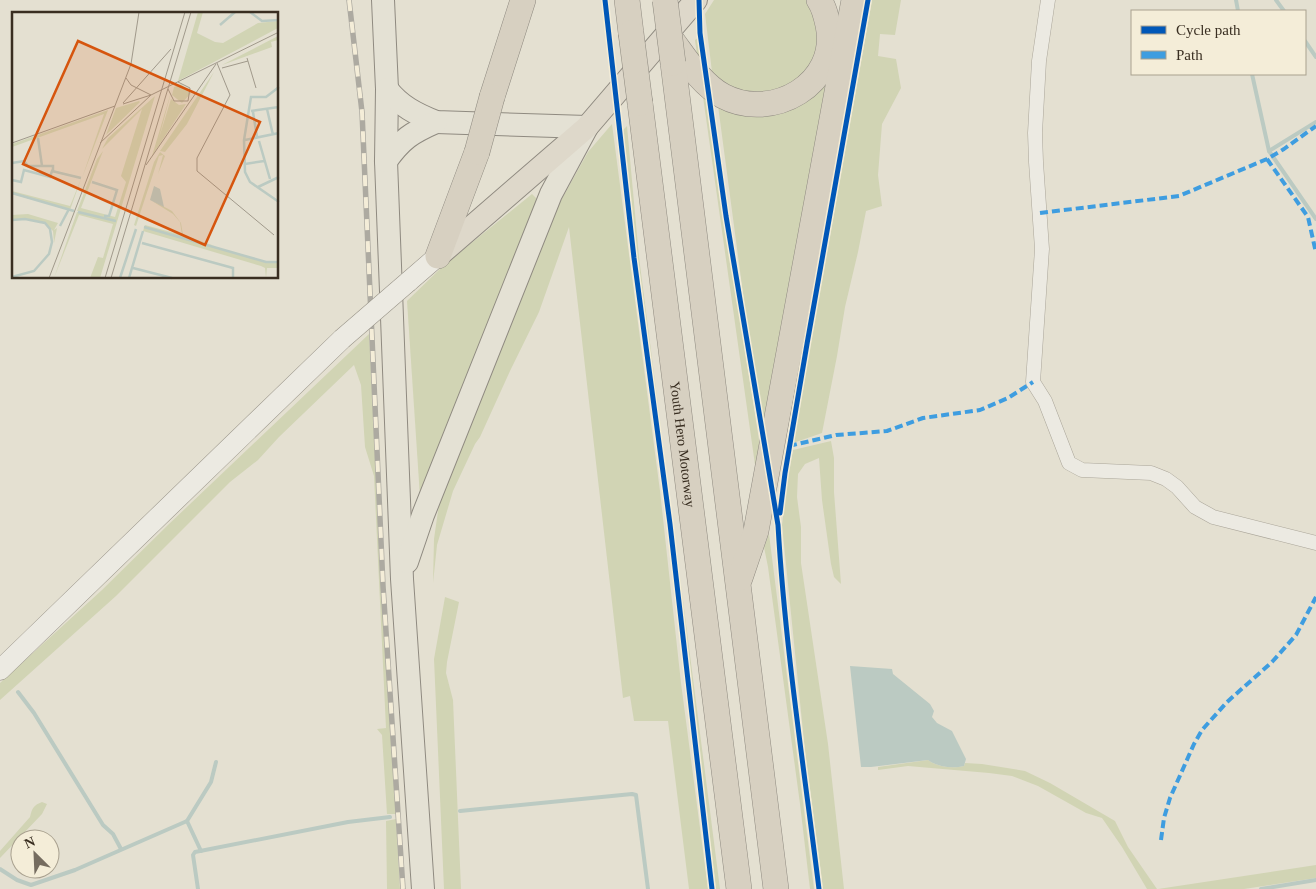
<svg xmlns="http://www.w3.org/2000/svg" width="1316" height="889" font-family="'Times New Roman',serif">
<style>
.green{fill:#d1d4b4}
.water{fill:#bbcac2}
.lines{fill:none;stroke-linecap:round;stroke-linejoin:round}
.stream{stroke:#bbcac2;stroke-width:4}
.minor-casing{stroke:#aaa599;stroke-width:15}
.secondary-casing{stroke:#999489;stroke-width:21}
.primary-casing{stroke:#8f8a80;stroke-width:24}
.trunk-casing{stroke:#8f8a80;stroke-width:24}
.motorway-casing{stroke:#8f8a80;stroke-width:26}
.minor{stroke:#eceae2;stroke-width:14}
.secondary{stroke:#eceae2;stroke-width:20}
.primary{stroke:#e4e1d4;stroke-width:22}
.trunk{stroke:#ded8ca;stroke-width:22}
.motorway{stroke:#d7d0c1;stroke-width:25}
.rail-casing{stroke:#adaaa1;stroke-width:5.5}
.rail{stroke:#f4edd8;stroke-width:4;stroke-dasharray:11;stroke-linecap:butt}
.secondary-bridge-casing{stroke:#999489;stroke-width:21;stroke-linecap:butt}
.motorway-bridge-casing{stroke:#8f8a80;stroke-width:26;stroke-linecap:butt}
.secondary-bridge{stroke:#eceae2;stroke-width:20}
.motorway-bridge{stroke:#d7d0c1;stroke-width:25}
.quiet{stroke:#3e9de0;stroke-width:4;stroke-dasharray:8 4;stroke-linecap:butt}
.cycleway-casing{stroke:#f4edd8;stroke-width:8}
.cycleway{stroke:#0057b8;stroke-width:5}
.labels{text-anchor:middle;stroke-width:5;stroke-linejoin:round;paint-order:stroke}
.street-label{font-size:14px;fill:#392e21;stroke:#f4edd8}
.inset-river{fill:none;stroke:#bbcac2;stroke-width:2.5}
.inset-road{fill:none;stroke:#a0998b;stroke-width:1}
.view{fill:#d6550e;fill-opacity:0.15;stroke:#d6550e;stroke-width:2.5}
.inset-edge{fill:none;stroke:#392e21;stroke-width:2.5}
</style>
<rect width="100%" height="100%" fill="#e4e0d1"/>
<g class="green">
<path d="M714,0H815L821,7L814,75L764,97L728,87L712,72L705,14Z"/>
<path d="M872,0H901L895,35L880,34L878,56L896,59L901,88L882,124L878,175L882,206L866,211L858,252L845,307L837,356L822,433L793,443Z"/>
<path d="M699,37L724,218L766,484L759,493L695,40Z"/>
<path d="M831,76L765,459L717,98L781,112L798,107L811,98Z"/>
<path d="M612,124L660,491L681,683L708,889H689L668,721H634L630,696L623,698L569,227L539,312L510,371L480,437L475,444L453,491L437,545L433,583L434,539L439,504L559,204L588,152Z"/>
<path d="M627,126L639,257L720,889H716L670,520L636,257L622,131Z"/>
<path d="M532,194L538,200L420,497L407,301L443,266Z"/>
<path d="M369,334L396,814H387L382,735L377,729L386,728L374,476L365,447L361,385L354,365L279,437L258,460L230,482L116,596L0,700V683L102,590L169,524Z"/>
<path d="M831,441L834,458V492L841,584L834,577L831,564L822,500L819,458L805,464L798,474L797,497L801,527V563L828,744L844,889H823L805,751L782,525L788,474L793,450Z"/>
<path d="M769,534L814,889H810L800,804L768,567L764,547Z"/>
<path d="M445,597L459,602L447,662L446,673L453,700L461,889H444L434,659Z"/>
<path d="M928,760C937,767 953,769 964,766L965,763L982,764L1025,771L1050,783L1115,821L1128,847L1157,889H1147L1122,847L1102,818L1086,813L1038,786L1012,776L989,773L908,766L878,770V767Z"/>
<path d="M42,802L47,804L42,814L0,858V851L30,817C32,808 34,805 42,802Z"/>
<path d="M396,819L400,889H387L386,821Z"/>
<path d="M1316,865V878L1244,889H1158Z"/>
</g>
<path class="water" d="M850,666L892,669L893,674L930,704L934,711L932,717L937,723L952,731L966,759L964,766C953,769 937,767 928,760L871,767H861Z"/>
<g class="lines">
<g class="stream">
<path d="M1236,0L1238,11"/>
<path d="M1276,0L1284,11"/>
<path d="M1305,41L1316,57"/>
<path d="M1252,74L1269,151L1316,219"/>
<path d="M1269,151L1316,122"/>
<path d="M18,692L34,713L103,825L113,834L121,849"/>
<path d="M460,811L632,794L636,795L648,889"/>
<path d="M187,821L211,782L216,762"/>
<path d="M0,869L17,880L31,885L75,870L187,821L201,851"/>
<path d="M198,889L193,855L195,852L348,822L390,817"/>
<path d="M1261,889L1316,880"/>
</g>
<g class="minor-casing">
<path id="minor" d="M1048,0L1039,61L1035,133L1036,162L1042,249L1033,382L1045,401L1069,463L1082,470L1151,473L1166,479L1177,487L1195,507L1213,517L1316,543"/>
</g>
<g class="secondary-casing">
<g id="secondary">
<path d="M408,282L438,256"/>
<path d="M0,670L342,339"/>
</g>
</g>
<g class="primary-casing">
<g id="primary">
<path d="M383,0L387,89L386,161L402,579L423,889"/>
<path d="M387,89C400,106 416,114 436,122L587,127L551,194L423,515L407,562"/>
<path d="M386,161C402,139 411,133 436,122"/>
</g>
</g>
<g class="trunk-casing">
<path id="trunk" d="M438,256L587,127L696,0"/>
</g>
<g class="motorway-casing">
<g id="motorway">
<path d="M627,0L631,33"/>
<path d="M671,39C686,59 701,84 723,96C772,122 840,84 828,25C826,16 824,7 819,0"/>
<path d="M673,63L776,889"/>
<path d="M492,97L523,0"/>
<path id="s1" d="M640,103L739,889"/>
<path d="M438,256L477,152"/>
<path d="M740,578L756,531L854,0"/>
</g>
</g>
<use href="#minor" class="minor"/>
<use href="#secondary" class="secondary"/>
<use href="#primary" class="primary"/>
<use href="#trunk" class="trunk"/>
<use href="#motorway" class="motorway"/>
<g class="rail-casing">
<path id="rail" d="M349,0L362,112L383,586L403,889"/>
</g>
<use href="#rail" class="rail"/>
<g class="secondary-bridge-casing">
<path id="secondary-bridge" d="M342,339L408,282"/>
</g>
<g class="motorway-bridge-casing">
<g id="motorway-bridge">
<path d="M665,0L673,63"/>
<path d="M631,33L640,103"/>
<path d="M477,152L492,97"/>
</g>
</g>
<use href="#secondary-bridge" class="secondary-bridge"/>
<use href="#motorway-bridge" class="motorway-bridge"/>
<g class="quiet">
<path d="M1267,159L1308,217L1316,253"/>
<path d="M1040,213L1179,196L1267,159L1284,149L1316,126"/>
<path d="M789,446L836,435L887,431L923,418L980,410L1008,398L1033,382"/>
<path d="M1161,840L1164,818L1170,798L1194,744L1202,730L1227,702L1272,662L1296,635L1316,597"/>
</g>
<g class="cycleway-casing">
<g id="cycleway">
<path d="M605,0L634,258L670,524L712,889"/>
<path d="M699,0L700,33L726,216L778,525C785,647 804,768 819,889"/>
<path d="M780,513L785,473L807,344L868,0"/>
</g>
</g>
<use href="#cycleway" class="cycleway"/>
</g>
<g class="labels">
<g class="street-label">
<text dy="5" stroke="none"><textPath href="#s1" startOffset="344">Youth Hero Motorway</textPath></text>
</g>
</g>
<g transform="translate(12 12)">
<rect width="266" height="266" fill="#e4e0d1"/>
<path d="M186,0H191L185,21L203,30L211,31L246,11L266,9V16L166,69ZM266,24V28L259,30L260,35L210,53ZM202,60L175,112L153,140L148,139ZM169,72L179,81L170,91L160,83L162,75ZM160,77L147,126L159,87L167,93L174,92L140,144ZM143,84L88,266H78L86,245L91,246L101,212L67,203L42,266L65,200L104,210L65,199L85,147L91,139L69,196L103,205L114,170L109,164L130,97L90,137L96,126ZM127,89L128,90L94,123L104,96ZM96,98L70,166L92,102L0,135V132ZM148,140L153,144L146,162L151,143L147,144L124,214L122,213L142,150ZM69,167L58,198L0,182V179L58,194ZM140,189L147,192L160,199L169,211L171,223L203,234L141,218L254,250H266V256H255L254,266L253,256L249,254L131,219L133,213L170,223L168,210L161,202ZM16,202L46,211L42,218L45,216L42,231L41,219L33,211L13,207L0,208V203Z" fill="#d1d4b4"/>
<path d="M142,174L148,177L152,195L138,188Z" fill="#bbcac2"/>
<path class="inset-river" d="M238,0L250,9L267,8M208,13L223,0M267,75L254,85H239L232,128L233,160L238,170L267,190M255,97L261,123M239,99L267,95M241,100L245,125M26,126L30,154M233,128L267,121M247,129L258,167M0,151L12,149L16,154H41V159M233,152L252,149M0,168L9,170L12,158L38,165L40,159L69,166M80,170L105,178L97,204H92M246,175L267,165M0,181L62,199M66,200L104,209M0,208L13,207L33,211L38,217L40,230L37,242L22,259L0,265M48,214L57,197M132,215L254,250H267M130,231L221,256V266M121,256L160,266M108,266L124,217M117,266L131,219"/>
<path class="inset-road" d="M235,46L244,76M205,51L218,83L185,146V159L262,223M210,56L236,49M156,77L162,89H176L178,76L166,70M111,91L159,37M111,92L139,83L267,20M0,131L103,94M88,131L139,83L119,73L114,66M134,153L204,52M37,266L119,52L127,0M93,266L173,0M99,266L179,0"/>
<path class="view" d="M66,29L248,110L193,233L11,152Z"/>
<rect width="266" height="266" class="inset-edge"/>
</g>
<rect x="1131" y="10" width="175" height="65" fill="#f4edd8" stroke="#a9a18f"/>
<rect x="1141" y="26" width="25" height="8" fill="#0057b8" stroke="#a9a18f"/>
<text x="1176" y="35" font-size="15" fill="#392e21">Cycle path</text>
<rect x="1141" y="51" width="25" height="8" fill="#3e9de0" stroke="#a9a18f"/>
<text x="1176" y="60" font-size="15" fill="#392e21">Path</text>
<g transform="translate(35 854) rotate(336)"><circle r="24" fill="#f4edd8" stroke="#a9a18f"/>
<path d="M0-4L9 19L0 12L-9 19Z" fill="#756c5f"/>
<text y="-8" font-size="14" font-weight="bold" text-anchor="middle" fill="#392e21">N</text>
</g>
</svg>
